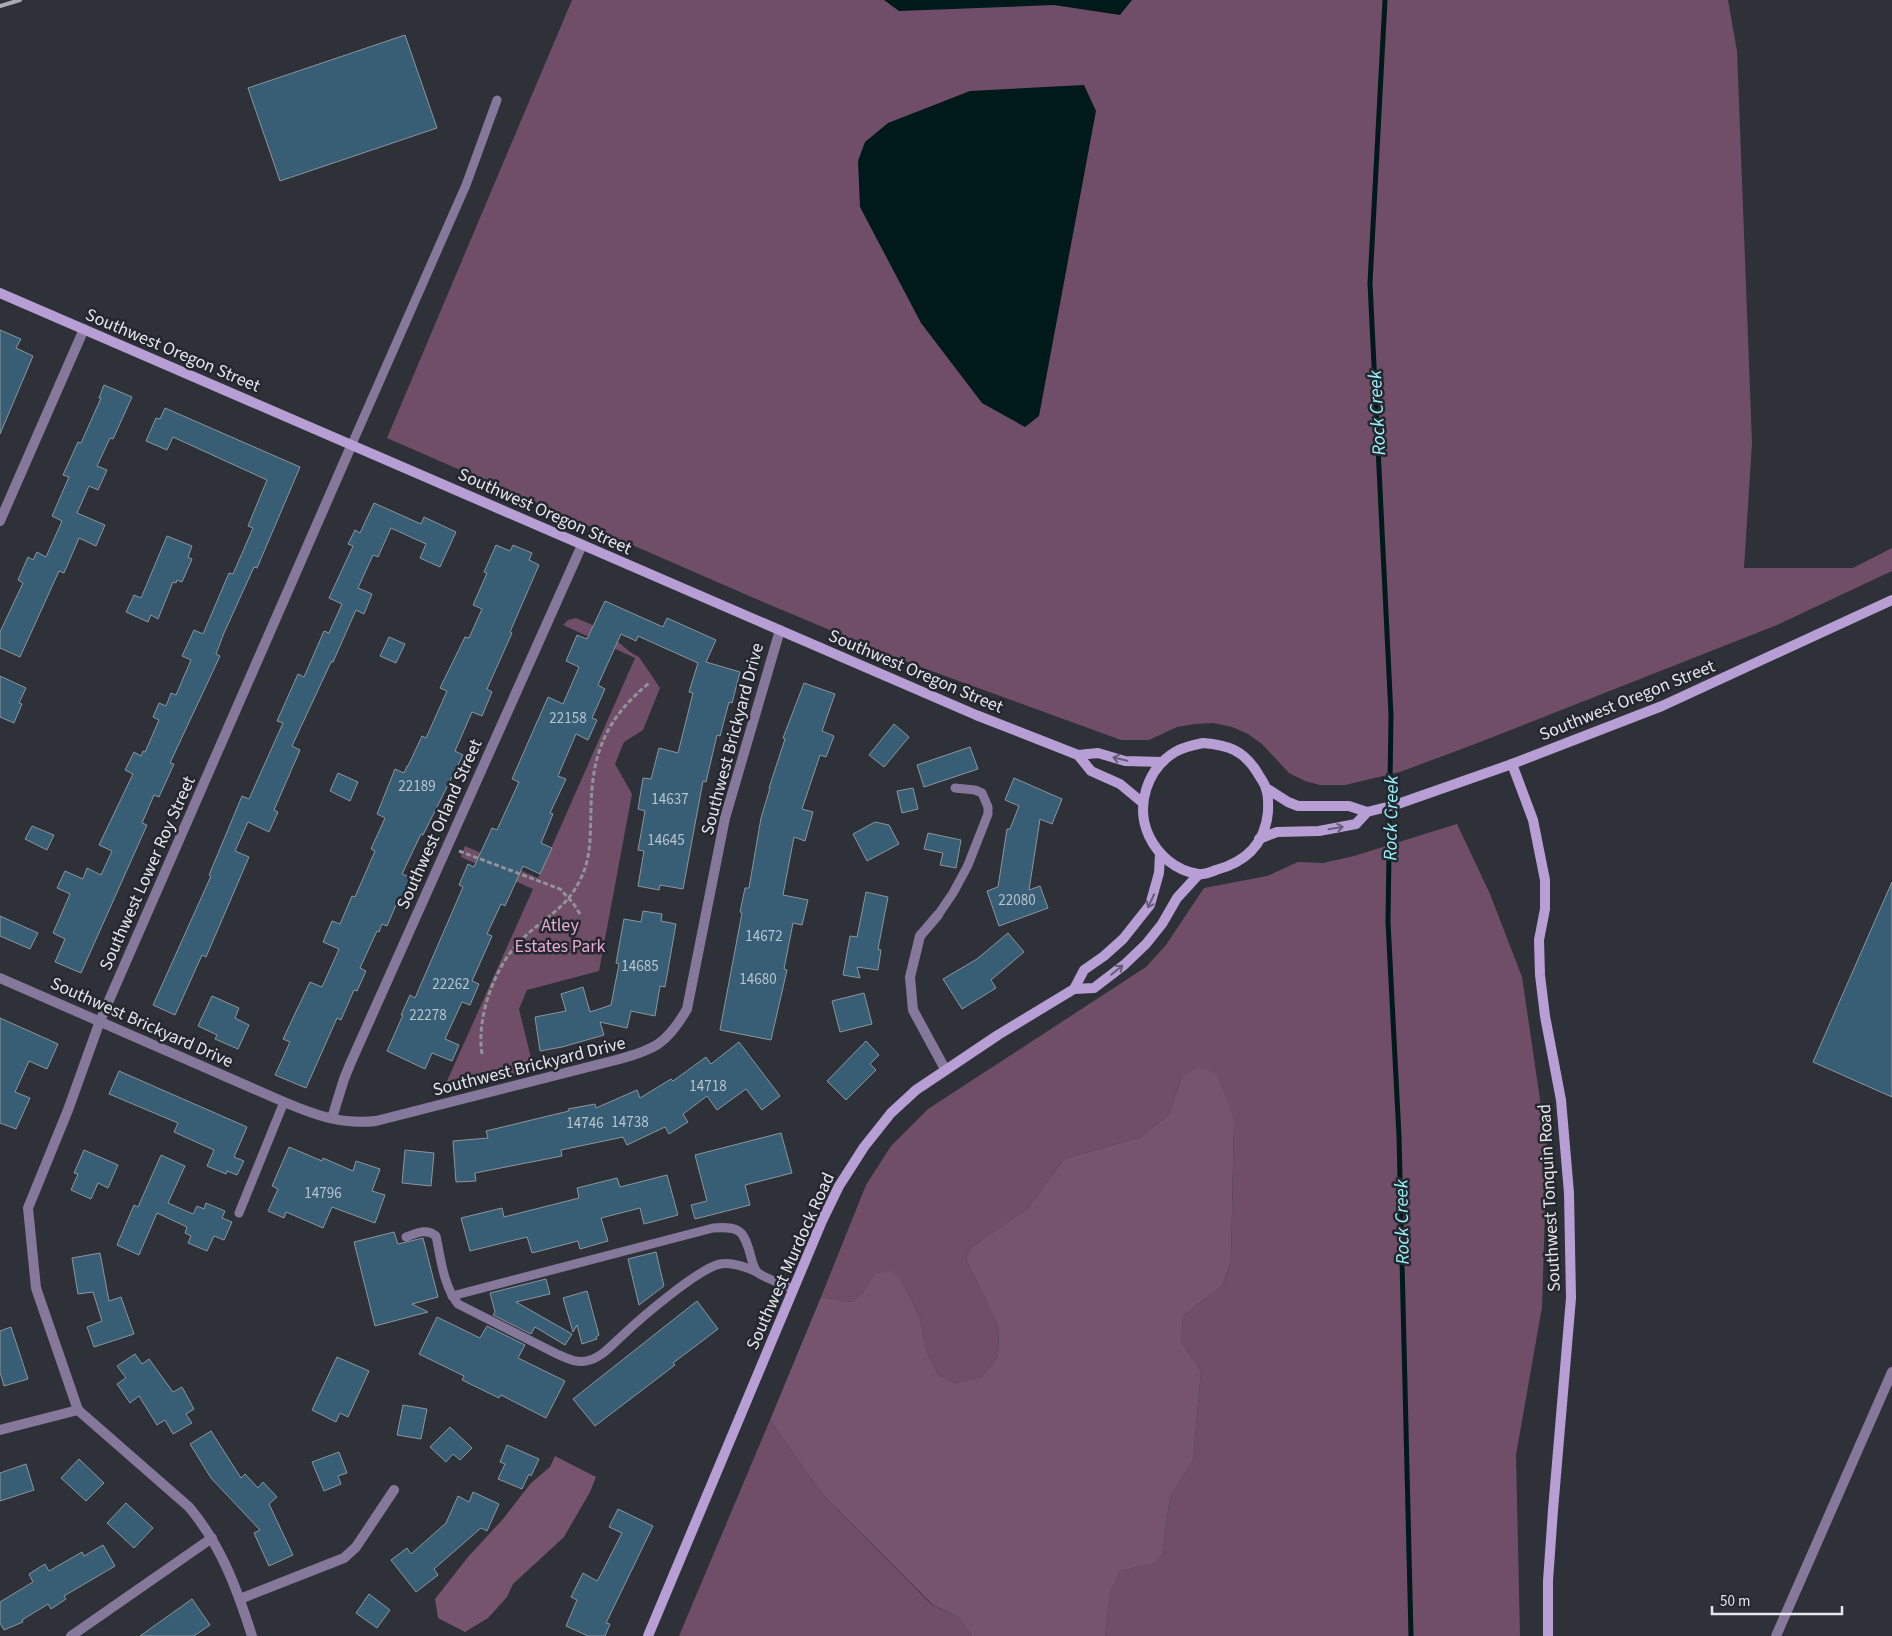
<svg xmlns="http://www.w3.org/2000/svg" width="1892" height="1636" font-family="'Source Sans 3',sans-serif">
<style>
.green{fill:#714e67}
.forest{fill:#77546d}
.water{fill:#001a1c}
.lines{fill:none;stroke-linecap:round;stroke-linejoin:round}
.stream{stroke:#001a1c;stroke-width:5}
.building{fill:#375e75;stroke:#8c959c}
.path{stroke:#909399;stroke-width:3;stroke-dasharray:5 2.5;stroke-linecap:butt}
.service{stroke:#86789a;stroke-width:9}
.minor{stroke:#86789a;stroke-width:10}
.secondary{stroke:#b79fd6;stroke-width:10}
.rail{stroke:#a8abb0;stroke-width:4}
.oneway{stroke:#665d7a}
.labels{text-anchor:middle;stroke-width:5;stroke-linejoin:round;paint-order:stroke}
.number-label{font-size:15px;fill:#b9c4ce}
.street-label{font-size:18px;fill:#e4e6eb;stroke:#24272e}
.park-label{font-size:18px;fill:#e8acd6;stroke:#24272e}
.water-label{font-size:19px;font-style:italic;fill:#99f5fe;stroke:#24272e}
</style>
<rect width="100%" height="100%" fill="#2e3138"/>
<g class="green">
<path d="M572,0H1728L1737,51L1752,443L1744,568H1853L1892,548V571L1777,625L1475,744L1400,772L1345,785H1320L1305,781L1289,773L1262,744L1248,734L1232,727L1213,723L1195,724L1177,727L1149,740H1121L904,661L763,602L387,438Z"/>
<path d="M576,618L604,630L630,652L639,657L660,688L643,730L624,742L615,764L632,794L599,971L527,990L519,1009L534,1070L460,1089L443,1090L533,889L461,857L465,846L538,878L635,658L563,625L568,620Z"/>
<path d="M1457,824L1490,894L1522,977L1547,1147L1542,1307L1516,1455L1520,1636H1105L1110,1594L1120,1571L1151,1564L1162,1555L1170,1498L1193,1460L1201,1371L1181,1342L1183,1316L1223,1285L1231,1260L1234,1120L1182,1077L1169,1114L1141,1137L1064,1159L1027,1209L971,1247L966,1259L999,1328L998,1356L982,1377L954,1383L938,1374L926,1350L920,1318L902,1281L874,1274L863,1292L852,1302L821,1297L866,1185L891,1146L928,1109L1146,967L1166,945L1204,888L1267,876L1298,862L1323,863L1354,856Z"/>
<path d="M770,1420L822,1494L932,1605L958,1617L972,1636H679Z"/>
</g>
<g class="forest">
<path d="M1199,1067L1217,1074L1234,1120L1231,1260L1223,1285L1183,1316L1181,1342L1201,1371L1193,1460L1170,1498L1162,1555L1152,1564L1120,1571L1110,1594L1105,1636H972L958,1617L933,1605L822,1494L770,1420L821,1297L852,1302L863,1292L874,1274L890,1271L902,1281L920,1318L926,1350L938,1374L954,1383L982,1377L998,1356L999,1328L966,1259L971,1247L1027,1209L1064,1159L1141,1137L1169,1114L1182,1077Z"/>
<path d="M555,1456L596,1477L590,1492L564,1537L513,1584L507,1597L488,1618L465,1632L438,1618L435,1599L468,1557L503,1519L531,1483L550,1467Z"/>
</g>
<g class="water">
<path d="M884,0H1132L1120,15L1054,5L899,11Z"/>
<path d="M1084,85L1096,111L1039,416L1025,427L982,403L921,323L860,207L858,161L865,142L888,123L970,91Z"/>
</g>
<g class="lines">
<path class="stream" d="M1385,0L1370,283L1391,715L1388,922L1399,1136L1411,1636"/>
</g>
<g class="building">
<path d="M405,35L437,128L280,181L248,88Z"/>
<path d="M0,330L21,339L16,348L33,356L0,434Z"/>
<path d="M104,385L132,397L113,439L110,438L97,466L107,470L98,490L89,486L77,513L105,525L96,546L79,538L64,573L59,571L20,657L0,648V632L23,583L18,580L28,557L33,560L37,552L46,557L62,521L52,516L69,477L63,475L78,442L81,443L101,398H99Z"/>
<path d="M165,408L300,467L257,568L254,567L224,633L216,654L220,656L170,763L174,764L159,797L154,795L142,823L147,825L81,973L55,962L65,939L53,933L70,894L57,888L65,871L83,879L87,868L101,875L112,851L99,845L133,774L125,770L134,752L141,756L143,751L145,752L159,720L153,717L159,703L166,706L171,693L176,695L191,660L182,656L194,630L203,634L229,573L233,574L253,528L248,526L267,480L173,437L167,450L146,441L156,418L160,419Z"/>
<path d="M374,503L421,524L424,517L456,532L440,567L420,558L426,544L391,528L378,557L373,555L358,588L372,594L364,614L356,610L333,662H331L292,746L300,750L274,810L278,812L269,832L248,822L235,851L249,857L206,957L202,955L175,1015L153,1005L211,876L209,875L242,796L249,799L283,723L277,721L298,674L304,677L324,631L329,633L342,604L329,598L353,546L348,544L355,530L360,533Z"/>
<path d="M167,536L192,546L188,557L192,559L182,582L177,580L176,583L173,582L158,619L151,615L148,622L126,612L134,595L141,598Z"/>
<path d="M496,545L510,551L513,545L532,553L529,560L539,565L510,632L512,633L487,689L492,692L482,716L472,712L455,751L463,755L423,835L421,834L402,874L412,878L402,900L399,898L387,926L382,924L379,932L377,931L360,968L366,971L357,991L354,990L341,1020L337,1018L306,1088L275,1075L290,1042L283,1039L310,982L322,987L339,949L323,942L332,921L340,924L352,896L355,897L375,851L371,849L385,818L377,814L395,769L404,773L407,766H408L422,736L426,738L447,691L440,688L465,637L469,638L482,609L473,605L487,573L484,572Z"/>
<path d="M605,601L663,627L667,618L716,640L706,662L740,672L732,703L729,702L720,736L717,735L706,782L703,781L683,889L660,885L659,890L638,886L644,851L638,850L645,811L638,809L643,778L651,779L659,748L678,753L693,693L689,692L698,663L638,636L636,641L621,634L598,685L605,689L592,718L597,720L588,740L576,734L558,776L566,779L550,813L553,814L541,843L552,848L540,874L523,866L505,906L501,904L487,934L492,936L472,981L479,984L470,1005L462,1002L445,1039L459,1045L452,1061L432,1053L425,1069L387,1051L403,1015H401L410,995L415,998L463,887L459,885L468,864L474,867L492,828L497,830L519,782L512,779L548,697L563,704L579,667L566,661L577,635L587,639Z"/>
<path d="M389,637L405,644L396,663L380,656Z"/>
<path d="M0,676L26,688L19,703L22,704L14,723L0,717Z"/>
<path d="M804,683L835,694L822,731L834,736L826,757L820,755L802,809L813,812L805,841L794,837L783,895L808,900L802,925L793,923L784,969L787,970L771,1040L720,1030L742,913L740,912L745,888H749L761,818L770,788H769L785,739L783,738Z"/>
<path d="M894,724L909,737L884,767L869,755Z"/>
<path d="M970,747L978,769L924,787L917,765Z"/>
<path d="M338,773L358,782L350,801L330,791Z"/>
<path d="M1014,778L1062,799L1052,824L1040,819L1029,890L1040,886L1048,908L999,926L987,891L998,887L1007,829H1010L1019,806L1005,800Z"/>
<path d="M913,788L918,809L902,813L897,791Z"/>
<path d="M875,822L889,825L899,844L867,861L853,834Z"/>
<path d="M32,826L54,835L47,850L25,839Z"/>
<path d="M928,833L961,840L956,868L940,865L943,853L924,849Z"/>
<path d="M1892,882V1097L1813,1062Z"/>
<path d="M866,892L888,897L878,949L881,950L878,970L857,967L860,978L843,975L850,936L857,937Z"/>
<path d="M643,911L662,914L661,921L676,924L665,987L660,986L655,1016L631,1011L627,1028L600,1022L604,1035L562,1047L540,1051L535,1017L566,1011L561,994L583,987L590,1012L611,1005L619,964L616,963L624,919L641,922Z"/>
<path d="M0,916L38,933L30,949L0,936Z"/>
<path d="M1008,933L1024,952L991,980L996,988L962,1009L943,979L977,959Z"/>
<path d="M864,993L872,1024L840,1032L832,1001Z"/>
<path d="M212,996L239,1008L235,1018L249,1025L238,1049L215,1039L217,1035L198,1026Z"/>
<path d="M0,1018L58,1044L47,1069L29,1061L15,1092L30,1098L16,1129L0,1123Z"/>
<path d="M866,1041L879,1055L870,1064L876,1070L846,1100L827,1081Z"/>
<path d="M739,1042L780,1096L762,1110L746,1089L717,1110L707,1096L683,1114L688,1122L669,1134L665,1127L627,1145L623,1137L561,1150L562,1156L475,1173L476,1181L456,1182L453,1141L488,1138L486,1131L569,1111L568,1109L595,1104L596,1108L637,1090L640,1098L671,1079L673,1081L706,1057L711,1064Z"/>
<path d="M119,1071L247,1127L234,1157L244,1161L237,1175L227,1171L226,1174L207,1166L214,1150L174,1132L178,1123L109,1094Z"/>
<path d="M781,1133L792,1173L745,1185L750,1205L695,1219L691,1205L707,1201L695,1155Z"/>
<path d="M289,1147L322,1161L323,1158L353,1171L356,1161L380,1169L372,1191L385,1195L375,1223L332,1207L323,1228L286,1212L284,1218L268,1211L278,1189L272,1186Z"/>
<path d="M84,1150L118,1165L108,1188L98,1183L91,1199L71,1190L78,1174L74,1173Z"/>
<path d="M405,1150L434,1153L431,1186L402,1183Z"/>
<path d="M161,1155L185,1166L168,1203L193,1214L197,1206L204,1209L206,1203L225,1211L222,1218L232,1222L224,1240L214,1236L207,1251L188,1243L191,1236L185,1233L187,1227L157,1213L139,1255L117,1245L134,1205L138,1207Z"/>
<path d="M667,1175L678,1215L644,1224L640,1208L601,1218L608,1241L580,1249L578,1241L532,1253L527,1237L470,1251L461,1218L502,1208L504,1217L579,1198L577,1188L617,1178L620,1187Z"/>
<path d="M394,1232L398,1244L423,1238L438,1297L412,1304L428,1312L375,1326L354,1242Z"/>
<path d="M656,1252L664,1286L639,1305L628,1259Z"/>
<path d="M100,1253L109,1301L121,1297L134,1334L94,1347L87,1327L102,1321L93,1292L78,1294L72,1258Z"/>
<path d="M546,1279L550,1294L516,1302L572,1334L565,1345L535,1327L531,1334L493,1315L495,1312L490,1293Z"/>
<path d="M587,1291L599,1335L596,1337L597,1339L582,1344L577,1325L573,1332L563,1298Z"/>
<path d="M697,1301L718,1329L673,1363L675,1365L595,1426L573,1399Z"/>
<path d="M437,1317L480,1338L487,1326L525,1345L518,1358L565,1381L546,1418L501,1395L499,1398L462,1380L464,1376L419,1354Z"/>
<path d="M11,1327L28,1379L4,1386L0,1372V1331Z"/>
<path d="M135,1354L142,1364L149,1359L173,1392L182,1387L194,1409L186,1414L192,1423L173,1434L165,1420L157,1425L139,1396L130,1403L117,1384L126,1378L117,1366Z"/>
<path d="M337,1357L369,1371L348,1417L340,1413L336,1422L312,1410Z"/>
<path d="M403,1405L427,1409L421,1439L397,1435Z"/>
<path d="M450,1427L472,1448L460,1460L453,1454L446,1462L430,1447Z"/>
<path d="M211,1431L241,1478L245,1474L258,1488L263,1482L277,1497L269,1504L293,1555L269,1566L254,1533L260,1530L211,1478L190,1444Z"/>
<path d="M507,1445L539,1459L531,1476L529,1474L522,1489L498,1479L505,1464L500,1462Z"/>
<path d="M339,1452L347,1473L338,1476L341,1484L324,1491L312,1462Z"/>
<path d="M79,1459L104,1483L86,1501L61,1478Z"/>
<path d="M26,1464L34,1490L0,1501V1473Z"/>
<path d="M473,1492L499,1504L487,1531L481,1528L434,1569L438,1575L416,1592L391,1560L407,1548L411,1554L446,1523L458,1496L469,1502Z"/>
<path d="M126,1503L153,1528L134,1548L107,1523Z"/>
<path d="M618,1509L653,1526L606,1623L610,1624L605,1636H588L566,1626L577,1600L571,1597L583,1573L597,1581L600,1576L622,1533L609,1527Z"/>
<path d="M103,1545L115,1566L64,1596L66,1599L51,1609L48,1604L22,1620L23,1622L4,1630L0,1623V1602L33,1582L29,1574L45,1564L49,1571L82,1552L84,1556Z"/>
<path d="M369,1594L390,1610L377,1628L356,1613Z"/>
<path d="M192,1599L210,1625L194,1636H140Z"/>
</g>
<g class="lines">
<g class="path">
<path d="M459,851L560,889L573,903L580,914"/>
<path d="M482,1054C476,1017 495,965 522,939C544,918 566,909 580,880C592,857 590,833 591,809C592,752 606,719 649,683"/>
</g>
<g class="service">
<path d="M352,444L466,185L497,100"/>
<path d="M938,915L953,893L968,865L988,814V807L982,793L975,790L955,788"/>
<path d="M239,1213L284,1102"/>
<path d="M406,1237C417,1233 426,1228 436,1236C441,1259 443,1285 458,1304L557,1354C568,1359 578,1364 590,1360C603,1356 614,1343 624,1334C642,1317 698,1269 720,1264C733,1262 745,1267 757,1272"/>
<path d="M452,1296L713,1228C741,1226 744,1231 751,1257C752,1261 754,1268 757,1272C762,1277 785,1285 793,1289"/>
</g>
<g class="minor">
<path d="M0,521L84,329"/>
<path d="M938,915L920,936L910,977L913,1010L945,1069"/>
<path d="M0,978L284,1102C315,1115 342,1125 376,1121L616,1060C654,1050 667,1044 687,1009L725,818L780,630"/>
<path d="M332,1118L344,1079L351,1062L582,545"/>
<path d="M78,1410L36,1288L28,1208L68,1110L100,1021L352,444"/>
<path d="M0,1430L78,1410L189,1507C221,1545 237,1589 252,1636"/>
<path d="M240,1599L344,1558L356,1547L394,1490"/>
<path d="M71,1636L212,1538"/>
<path d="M1776,1636L1892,1372"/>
</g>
<g class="secondary">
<path d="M0,293L976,715L1078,755L1098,753L1125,761L1162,762"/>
<path d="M1203,743C1228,745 1243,750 1257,772C1260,778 1265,783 1266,789C1269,796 1268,804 1268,812C1265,844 1246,862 1216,870C1211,872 1203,875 1198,874C1176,871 1158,855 1149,836C1135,806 1147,769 1175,752C1183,747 1193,745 1203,743Z"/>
<path d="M1078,755L1091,771L1120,784L1143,803"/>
<path d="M1512,764L1533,820L1545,880V909L1539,940L1540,975L1545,1016L1561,1100L1569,1193L1571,1298L1553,1510L1548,1581V1636"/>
<path d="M1266,788L1288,802L1298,806H1349L1367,812"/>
<path d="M1259,839L1277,832L1319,831L1356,824L1367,812L1395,805L1512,764L1662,706L1892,600"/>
<path d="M1074,989L1084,970L1104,956L1123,939L1150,905L1159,873L1160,854"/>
<path d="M648,1636L822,1221L839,1186L864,1147L891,1113L916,1090L998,1035L1074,989L1094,988L1124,965L1146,944L1162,924L1177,898L1199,874"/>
</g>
<path class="rail" d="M0,6L20,0"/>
</g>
<defs><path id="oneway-shaft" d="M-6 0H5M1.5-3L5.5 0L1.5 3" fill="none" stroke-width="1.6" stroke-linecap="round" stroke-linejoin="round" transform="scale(1.25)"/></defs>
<g class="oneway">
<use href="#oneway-shaft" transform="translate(1120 759) rotate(-167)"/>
<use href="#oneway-shaft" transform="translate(1336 828) rotate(-10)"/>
<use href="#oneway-shaft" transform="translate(1151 901) rotate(115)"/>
<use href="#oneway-shaft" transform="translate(1117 970) rotate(-39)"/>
</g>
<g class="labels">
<g class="number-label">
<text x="568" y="723">22158</text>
<text x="417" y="791">22189</text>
<text x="670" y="804">14637</text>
<text x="666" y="845">14645</text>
<text x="1017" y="905">22080</text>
<text x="764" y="941">14672</text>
<text x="640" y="971">14685</text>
<text x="758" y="984">14680</text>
<text x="451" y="989">22262</text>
<text x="428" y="1020">22278</text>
<text x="708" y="1091">14718</text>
<text x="630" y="1127">14738</text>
<text x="585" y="1128">14746</text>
<text x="323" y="1198">14796</text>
</g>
<g class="street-label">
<text transform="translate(173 350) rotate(23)" y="6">Southwest Oregon Street</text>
<text transform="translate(545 511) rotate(24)" y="6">Southwest Oregon Street</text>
<text transform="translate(916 671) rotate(23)" y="6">Southwest Oregon Street</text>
<text transform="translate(1627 700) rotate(-22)" y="6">Southwest Oregon Street</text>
<text transform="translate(732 739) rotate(-75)" y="6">Southwest Brickyard Drive</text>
<text transform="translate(439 824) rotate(-66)" y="6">Southwest Orland Street</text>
<text transform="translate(147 873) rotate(-66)" y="6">Southwest Lower Roy Street</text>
<text transform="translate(142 1022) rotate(24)" y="6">Southwest Brickyard Drive</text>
<text transform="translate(529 1066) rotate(-14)" y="6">Southwest Brickyard Drive</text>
<text transform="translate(1549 1198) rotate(-93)" y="6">Southwest Tonquin Road</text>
<text transform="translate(790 1261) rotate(-66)" y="6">Southwest Murdock Road</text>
</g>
<g class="park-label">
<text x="560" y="931">Atley<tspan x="560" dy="21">Estates Park</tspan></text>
</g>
<g class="water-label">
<text transform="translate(1376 413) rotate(-93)" y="7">Rock Creek</text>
<text transform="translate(1390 818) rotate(-89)" y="7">Rock Creek</text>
<text transform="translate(1401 1222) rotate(-91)" y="7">Rock Creek</text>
</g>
</g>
<path d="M1712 1606v8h130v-8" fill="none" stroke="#e4e6eb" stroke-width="2.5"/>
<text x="1720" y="1606" font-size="15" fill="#e4e6eb" stroke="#24272e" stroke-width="4" paint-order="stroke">50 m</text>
</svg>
